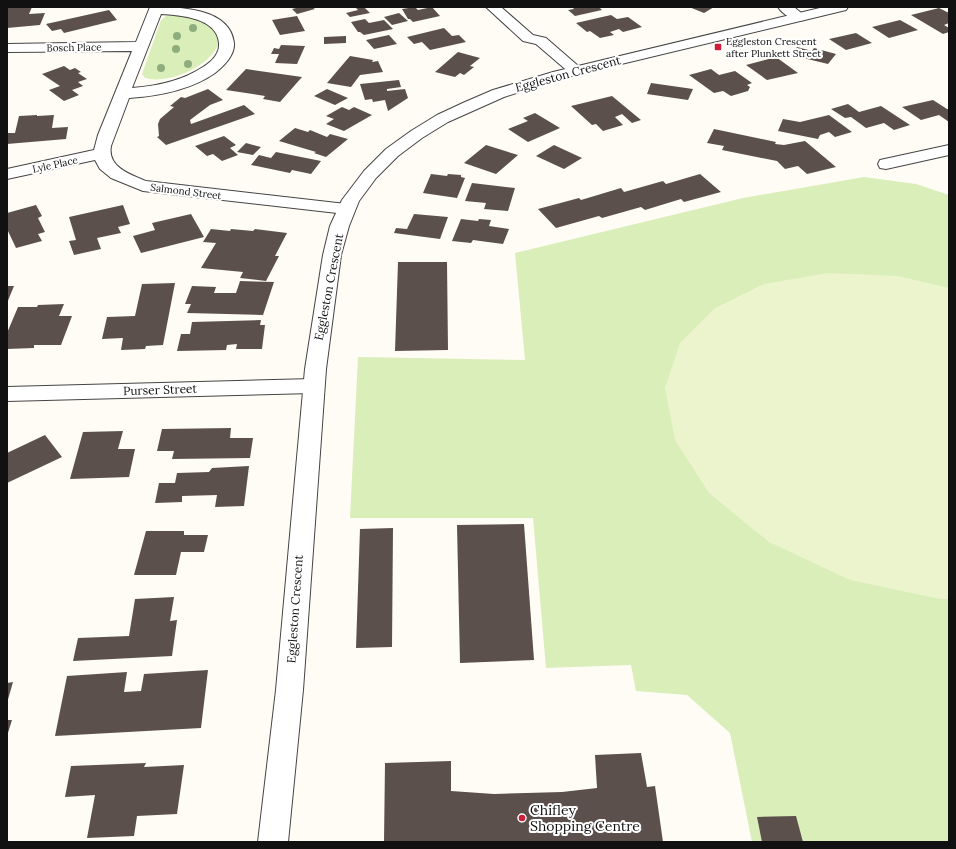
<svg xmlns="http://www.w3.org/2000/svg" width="956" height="849" font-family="Lora,serif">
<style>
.green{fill:#daeeba}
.pitch{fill:#ebf4cd}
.building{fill:#5b504c}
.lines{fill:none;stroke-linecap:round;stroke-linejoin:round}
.minor-casing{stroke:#444;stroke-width:2}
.tertiary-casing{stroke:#444;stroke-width:2}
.minor{fill:#fff;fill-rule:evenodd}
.tertiary{fill:#fff;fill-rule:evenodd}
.tree{fill:#90ae7d}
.poi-dot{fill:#cd1d38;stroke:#fff;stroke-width:1.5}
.labels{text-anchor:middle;stroke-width:4;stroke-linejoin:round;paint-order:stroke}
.far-poi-label{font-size:10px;fill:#111;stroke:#fff;text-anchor:start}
.far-street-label{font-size:10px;fill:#111;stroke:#fff}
.street-label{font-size:12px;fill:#111;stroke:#fff}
.near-poi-label{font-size:14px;fill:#111;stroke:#fff;text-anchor:start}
</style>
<rect width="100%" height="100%" fill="#fffcf5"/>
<g class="green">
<path d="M174,14H184L210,24L220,39C215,65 169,85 145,78L142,74L161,20L166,16Z"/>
<path d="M864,177L916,184L949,195V842H752L730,733L687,695L636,691L631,665L546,668L533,518H350L358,357L525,360L515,253L743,198Z"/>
</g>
<path class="pitch" d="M828,273L898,276L949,288V599H940L850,580L769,542L709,493L675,440L665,388L680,343L715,308L764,284Z"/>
<g class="building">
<path d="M8,7H32L29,14L45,13L40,25L7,28Z"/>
<path d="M300,7H312L315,9L297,14L292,9Z"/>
<path d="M360,7H364L370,13L350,17L346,13L358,10L356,8Z"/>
<path d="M415,7L418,10L432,7L440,16L413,22L410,19H408L402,9Z"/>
<path d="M572,7H599L602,10L575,16L568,10L574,9Z"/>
<path d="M689,7H714L704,13Z"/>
<path d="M939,8L949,13V23L944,25L949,28V32L943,34L911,15Z"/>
<path d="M109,10L117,20L64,33L61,29L52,31L46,24Z"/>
<path d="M399,13L408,21L392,25L384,17Z"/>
<path d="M611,15L617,19L628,17L642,27L623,32L619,29L610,32L614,35L600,38L590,31L587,32L576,23Z"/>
<path d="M297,16L305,31L280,35L272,20Z"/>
<path d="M365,19L369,23L384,20L393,29L364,35L360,32H358L351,22Z"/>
<path d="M900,20L918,30L889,38L872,27Z"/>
<path d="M444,28L452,36L459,35L466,42L430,50L422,42L414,44L407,37Z"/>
<path d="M856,33L872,43L846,50L829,39Z"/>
<path d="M389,35L397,44L374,49L366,40Z"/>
<path d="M346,36V43L324,44V37Z"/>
<path d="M281,45L305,46L297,64L275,63L279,54H271L274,48L279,49Z"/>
<path d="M797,47L812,51L814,48L836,54L828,64L791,55Z"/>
<path d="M458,52L480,58L470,66L474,67L464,75L460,73L455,77L435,72Z"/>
<path d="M350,56L373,60L372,62L378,61L383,72L360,75L351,87L327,83Z"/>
<path d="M776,57L798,73L767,80L746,65Z"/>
<path d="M64,66L70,70L75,68L81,72L78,73L87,79L78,82L83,86L72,90L79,95L64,101L49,90L60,86L42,74Z"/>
<path d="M246,69L302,77L280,102L263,99L265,96L226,90Z"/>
<path d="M711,69L719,75L735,71L752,83L747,85L750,87L748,91L731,96L723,91L714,93L689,75Z"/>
<path d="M399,80L401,87L387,89V91L405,89L408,98L388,111L385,100L373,102L372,99L365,100L360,84Z"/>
<path d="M651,83L693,89L688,100L647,94Z"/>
<path d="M208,89L223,100L210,105L190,120L191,124L244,105L255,114L166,145L157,137L159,136L158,124L160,119L174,107L170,106L181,97L185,98Z"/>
<path d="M327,89L348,98L335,105L314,96Z"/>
<path d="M612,96L641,120L632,123L622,114L615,117L623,125L603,131L596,124L592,125L571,106Z"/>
<path d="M933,100L947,109H949V122L939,115L921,120L902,107Z"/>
<path d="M848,104L859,112L881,106L910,125L894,130L884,123L866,128L851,117L845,118L831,109Z"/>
<path d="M342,107L349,110L354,107L372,115L344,131L326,124L334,119L326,116Z"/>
<path d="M535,113L560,128L528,142L508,129L528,121L523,118Z"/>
<path d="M37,115V116L54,115L52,128L68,127L66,139L7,144V133H15L19,116Z"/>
<path d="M829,115L852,132L835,137L829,132L820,135L818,139L778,131L783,119L800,122Z"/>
<path d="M295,128L308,132L310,130L327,137L330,134L348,139L326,157L314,153L316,152L279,141Z"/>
<path d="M714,129L776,142L775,144L784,145L805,141L836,167L807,174L798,166L785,169L777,161L722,150L724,146L707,143Z"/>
<path d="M224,136L236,145L230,148L238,155L222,161L213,154L207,156L195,146Z"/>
<path d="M246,143L261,147L253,155L237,152Z"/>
<path d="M486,145L518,155L496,174L464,163Z"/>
<path d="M554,145L582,158L564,169L536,156Z"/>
<path d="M276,152L321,161L311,174L292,170L290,173L251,165L259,155L271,158Z"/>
<path d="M431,174L447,176L448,174L461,175V177L465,178L457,198L423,193Z"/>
<path d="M700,174L721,192L684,202L681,199L645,210L641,207L602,218L599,216L556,228L538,209L579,198L581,200L621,188L624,192L663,181L666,184Z"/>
<path d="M472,183L515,188L508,211L484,209L486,203L465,201Z"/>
<path d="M36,205L42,216L38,218L45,232L38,234L42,241L16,248L7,229V213Z"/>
<path d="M123,205L130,224L118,227L121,233L97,238L101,249L74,255L69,241L76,240L69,217Z"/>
<path d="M191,214L204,237L141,253L133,236L155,230L152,223Z"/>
<path d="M414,214L448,217L440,239L394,233L396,228L407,229Z"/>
<path d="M461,219L478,221L479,219L491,220L489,226L509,229L503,244L473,240L471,243L452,241Z"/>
<path d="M211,229L230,231L231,229L253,231L255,229L287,233L275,256H279L266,281L240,278L243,272L201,268L216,243L203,242Z"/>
<path d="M398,262H447L448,350L395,351Z"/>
<path d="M240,281L274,282L263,315L187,313L191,304H185L192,286L216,287L214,293H236Z"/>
<path d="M175,283L163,345L146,346L145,349L121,350L123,338L102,339L107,317L135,316L142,284Z"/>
<path d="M7,286H14L7,303Z"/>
<path d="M64,304L59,316H72L61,345H34V348L7,349V333L18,307H37L38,305Z"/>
<path d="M261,320L260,325H265L262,349H236L237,344L227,345L226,350L177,351L181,334H190L192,322Z"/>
<path d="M231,428L230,438H253L250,458L172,459L174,451H157L162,429Z"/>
<path d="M123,431L118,449H135L129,477L70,479L83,432Z"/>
<path d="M45,435L62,457L7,483V453Z"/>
<path d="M249,466L244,506L215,507L217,495L182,496V502L155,503L159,483H175L177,473L209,472L212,468Z"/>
<path d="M524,524L534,660L460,663L457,525Z"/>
<path d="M393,528L392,647L356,648L360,529Z"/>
<path d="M146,531H184V535H208L204,552H181L176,575H134Z"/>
<path d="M174,597L170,621L177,620L172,656L73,661L78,638L129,636L135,599Z"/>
<path d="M208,670L201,728L55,736L67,676L127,672L124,692L141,691L144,674Z"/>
<path d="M13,682L7,703V683Z"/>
<path d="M7,720H12L7,736Z"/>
<path d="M641,753L647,787L655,786L663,842H384L385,763L451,761V791L494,794L562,792L597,788L595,755Z"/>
<path d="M146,763L144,767L184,765L177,814L137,816L134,836L87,838L95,795L65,797L71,766Z"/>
<path d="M796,816L803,842H762L757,817Z"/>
</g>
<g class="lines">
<g class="minor-casing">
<g id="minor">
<path d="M150,7C177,7 230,7 234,43C235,55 224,66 215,73C191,90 158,96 129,98L111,146C107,167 131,175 146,181L346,204L352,205L355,209L352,213L346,214L143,191L111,178L100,169L95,160L7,179V169L94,150L98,135L132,51L7,52V44L136,42ZM161,14C181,15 217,18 219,43C220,54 211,62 203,67C182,81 157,86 132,88Z"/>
<path d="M486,7H501L533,35L546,38L584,71L581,74L576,76L571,74L536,44L523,41Z"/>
<path d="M778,7H794L806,17L804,20C795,22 783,15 778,7Z"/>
<path d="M949,145V155L886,169L880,168L878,164L880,160Z"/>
<path d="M313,379L321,381L324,386L321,391L313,393L7,401V387Z"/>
</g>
</g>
<g class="tertiary-casing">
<path id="tertiary" d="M824,7H848L846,10L563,78L504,97L448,122L422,138L398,156L376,178L359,201L349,226L341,255L326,369L303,690L288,842H258L276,690L305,369L323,255L330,226L342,200L364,171L386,149L411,131L437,115L465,102L493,90L553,72Z"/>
</g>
<use href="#minor" class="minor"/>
<use href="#tertiary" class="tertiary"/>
</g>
<g class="tree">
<circle cx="193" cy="28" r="4"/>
<circle cx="177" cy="36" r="4"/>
<circle cx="176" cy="49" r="4"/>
<circle cx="188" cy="64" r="4"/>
<circle cx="161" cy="68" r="4"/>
</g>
<g class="poi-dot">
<rect x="714" y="43" width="8" height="8" rx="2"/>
<circle cx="522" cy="818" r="4"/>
</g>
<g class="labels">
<g class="far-poi-label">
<text x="726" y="45">Eggleston Crescent<tspan x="726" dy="12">after Plunkett Street</tspan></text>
</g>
<g class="far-street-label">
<text transform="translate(74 47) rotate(-1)" y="4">Bosch Place</text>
<text transform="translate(55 164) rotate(-12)" y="4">Lyle Place</text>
<text transform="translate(186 191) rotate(7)" y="4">Salmond Street</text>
</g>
<g class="street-label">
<text transform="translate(568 74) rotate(-15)" y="4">Eggleston Crescent</text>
<text transform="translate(329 287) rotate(-79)" y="4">Eggleston Crescent</text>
<text transform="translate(160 390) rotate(-2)" y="4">Purser Street</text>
<text transform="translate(295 609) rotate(-86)" y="4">Eggleston Crescent</text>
</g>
<g class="near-poi-label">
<text x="530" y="815">Chifley<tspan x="530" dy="16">Shopping Centre</tspan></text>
</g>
</g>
<rect width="956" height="849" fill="none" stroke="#111111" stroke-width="16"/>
</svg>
